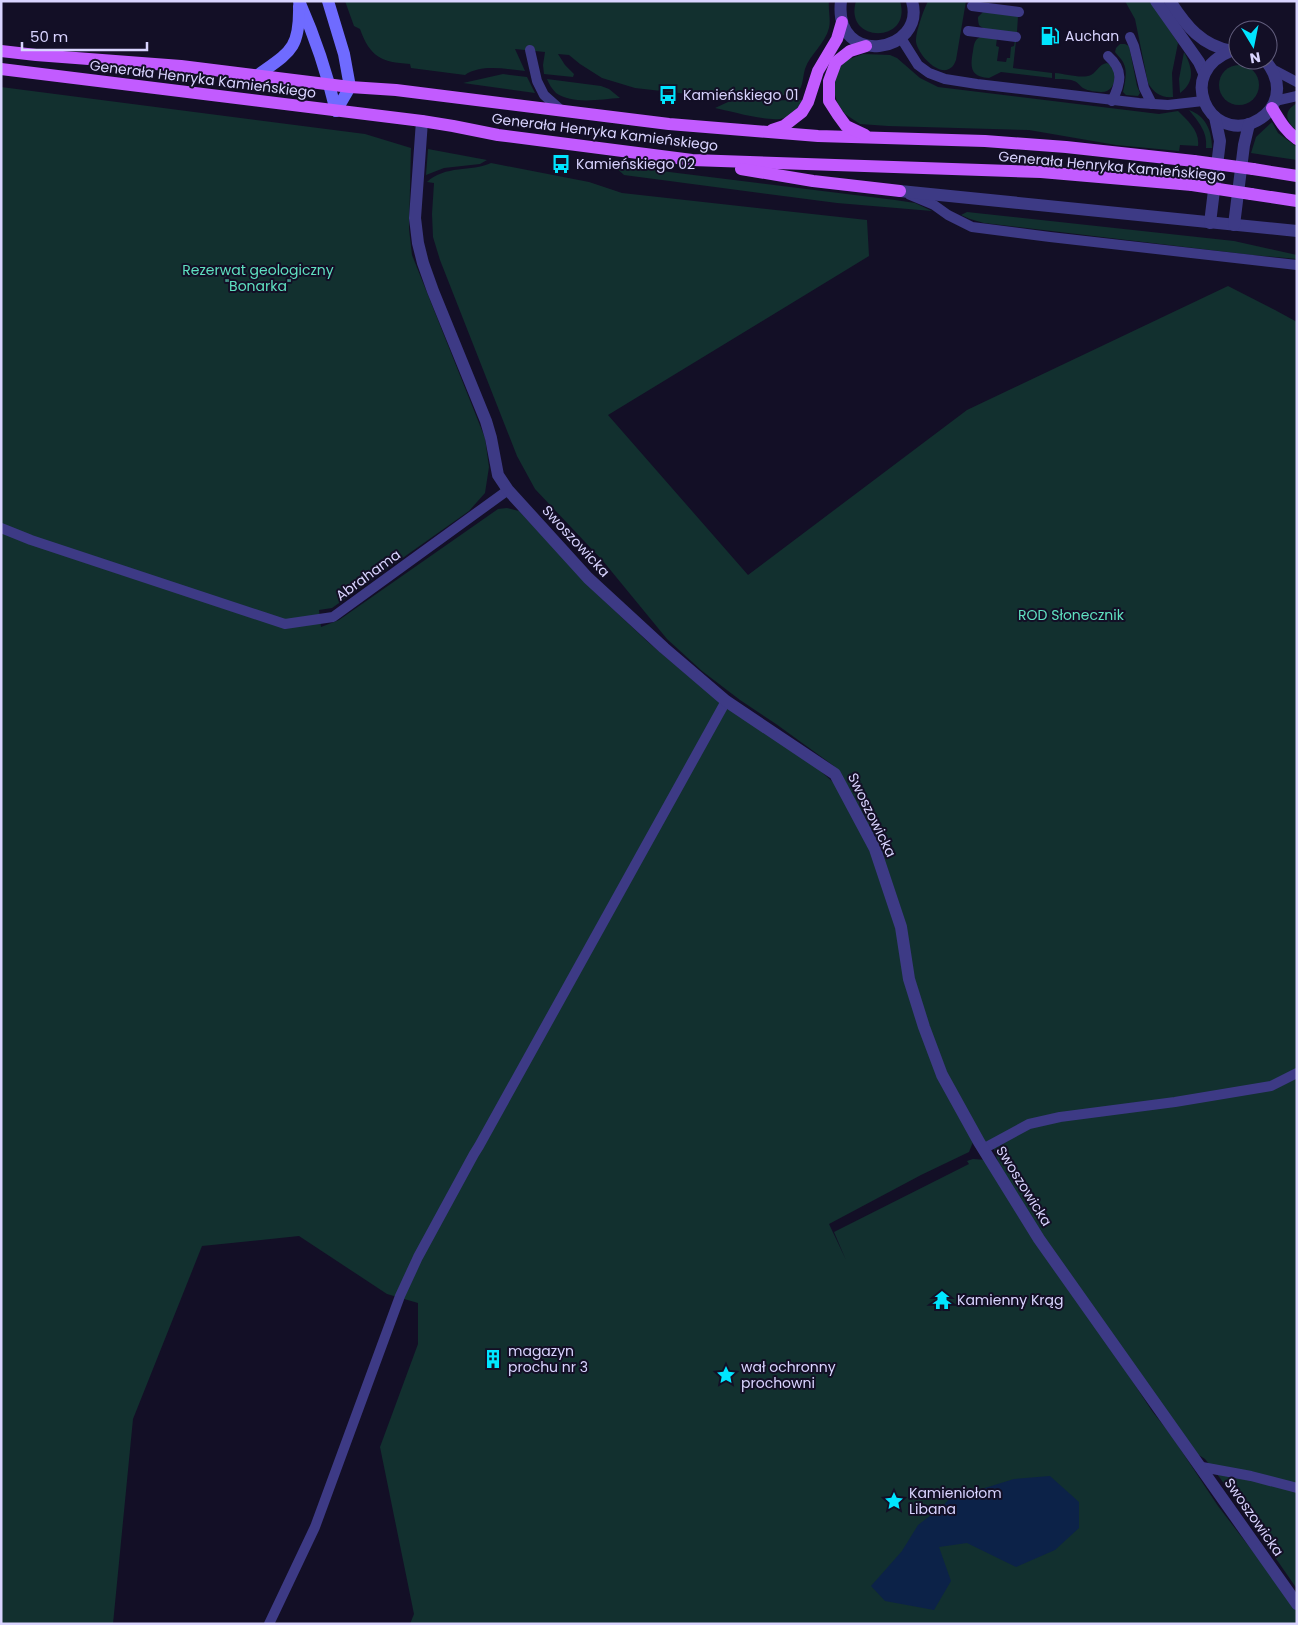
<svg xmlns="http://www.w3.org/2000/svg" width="1298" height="1625" font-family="Poppins,sans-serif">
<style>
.green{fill:#12302f}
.water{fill:#0c2248}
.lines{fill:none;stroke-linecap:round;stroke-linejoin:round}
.lane{stroke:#3d3a85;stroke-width:10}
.street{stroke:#3d3a85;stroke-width:12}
.secondary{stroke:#6f6bff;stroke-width:12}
.primary{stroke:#c25bff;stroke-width:12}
.primary-bridge{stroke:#c25bff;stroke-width:12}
.labels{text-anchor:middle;stroke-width:4;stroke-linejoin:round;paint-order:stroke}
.poi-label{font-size:14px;fill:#d9d4ff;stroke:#130f26;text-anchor:start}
.street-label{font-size:14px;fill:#d9d4ff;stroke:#130f26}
.park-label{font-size:14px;fill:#5fe0c0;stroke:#130f26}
</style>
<rect width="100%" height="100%" fill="#130f26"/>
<g class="green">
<path d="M345,1H829C828,10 831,20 829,28C825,44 810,54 805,69C802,79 804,90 793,95L735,96L723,98L635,88L602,78L580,64L569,55L558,54L565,65L574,74L573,77L544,74L543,65L545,52L515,49L525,71C505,69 481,64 465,75L411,68L410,64C381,62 370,57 360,29L354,26Z"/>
<path d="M856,1H900C913,44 843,44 856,1Z"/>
<path d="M928,1H966L956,60C947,85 919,58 916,42C915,33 924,9 928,1Z"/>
<path d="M1125,1H1150L1178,43L1172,73L1173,97C1161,98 1154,93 1148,83L1135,19Z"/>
<path d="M983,12L1018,16L1017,32L1015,33C1008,32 983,31 979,25C978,22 978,19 978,17Z"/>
<path d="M980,37L997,38L996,46L999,47L997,61L1006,62L1007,58H1010L1011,47L1014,46L1015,40L1016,41L1013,68L1052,73V78L1001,72L989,78C970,77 970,67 973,51C974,45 974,40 980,37Z"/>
<path d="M1120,44H1125L1129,46L1137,86L1140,93L1138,96L1126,95L1123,92C1125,82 1128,71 1123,62C1121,58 1117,55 1115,52L1116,48Z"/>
<path d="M1184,52C1192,67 1196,81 1180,93L1179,79Z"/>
<path d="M863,54L890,55L897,58L920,78L938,87L1159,114L1178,111C1188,121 1200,131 1198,146L1180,145L1179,151L1116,145L1029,130L888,126L860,124L845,114L838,104L834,92V83L840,67L847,60Z"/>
<path d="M1107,63C1119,69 1117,92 1102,92C1097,92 1088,91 1083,88C1080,86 1078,82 1074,81C1069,79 1061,79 1055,79V73C1066,74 1082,79 1091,75C1098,71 1099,64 1107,63Z"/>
<circle cx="1239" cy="85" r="20"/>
<path d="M503,74L527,77L535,93L463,83Z"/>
<path d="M547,79L601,86L609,89L620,98C601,99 573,105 556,93C552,89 549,84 547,79Z"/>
<path d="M1,87L365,134L411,148L409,229L412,255L485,438L489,467L485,493L469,511L332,608L319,610L321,627L339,620L498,509L507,508L519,511L596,593L648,642L700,686L807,759L834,783L874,855L895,923L904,978L973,1142L969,1152L921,1175L829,1224L846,1260L834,1232L969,1164L967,1161L973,1159L987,1160L1152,1411L1171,1435L1218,1506L1297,1609V1624H410L414,1614L380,1447L418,1344V1303L387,1294L299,1236L202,1246L133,1419L113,1624H1Z"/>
<path d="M803,100C798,107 793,115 784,118C770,123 731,111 715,108L728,102L735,101Z"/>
<path d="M1297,103V131C1286,121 1282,112 1297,103Z"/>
<path d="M1189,110C1206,116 1212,131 1212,148H1206C1208,132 1198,121 1189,110Z"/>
<path d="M1272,122L1278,133L1297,147V160L1251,153L1256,137Z"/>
<path d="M428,149L487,160L480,164L444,168L426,175Z"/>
<path d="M491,163L589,182L622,193L867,220L869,256L608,415L748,575L967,410L1228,286L1275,310L1297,322V1589L1220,1478L1205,1459L1191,1450L1045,1239L1000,1168L993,1146L984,1142L952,1085L929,1027L914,977L904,925L834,766L776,724L740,700L702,671L667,639L603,561L535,489L517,456L440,260L433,237L432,214L434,183L427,182C445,165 471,172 491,163Z"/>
<path d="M613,165L895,200L915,203L932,211L837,203L624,175Z"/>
<path d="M967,212L1234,241L1297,255V259L1252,255L984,223L970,219L961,215Z"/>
</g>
<path class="water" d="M1050,1476L1079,1502V1528L1055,1550L1016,1567L967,1543L939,1547L951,1581L934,1610L885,1601L871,1586L902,1551L918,1525L943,1506L949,1499L1014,1479Z"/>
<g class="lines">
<g class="lane">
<path d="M972,6L1019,12"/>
<path d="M968,31L1016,37"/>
<path d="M1130,37L1134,46L1144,88L1152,104"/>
<path d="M901,38L918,65L929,73L945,79L977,84L1139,103L1168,105L1203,101"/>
<path d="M530,50L537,81L544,95L562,111"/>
<path d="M1108,56C1124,70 1121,83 1112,101"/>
<path d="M1272,69L1297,82"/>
<path d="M1275,101L1297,96"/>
<path d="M910,195L934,205L948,215L972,227L1050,237L1297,265"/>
<path d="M1,528L31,540L285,624L333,617L508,490"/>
<path d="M983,1149L1029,1124L1060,1117L1175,1102L1271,1086L1297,1073"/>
<path d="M1202,1467L1251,1476L1297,1488"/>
<path d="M269,1624L315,1527L400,1296L418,1257L474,1154L479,1146L726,701"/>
</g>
<g class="street">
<path d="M841,1C833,69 927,53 912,1"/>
<path d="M1156,1L1199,62L1204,73"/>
<path d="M1170,1C1186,26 1202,46 1232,51"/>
<path d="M1231,51C1175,73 1209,140 1252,123C1262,119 1270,112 1274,103C1281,87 1275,72 1265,60"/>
<path d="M422,121L415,218L418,243L423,263L433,291L486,421L491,438L498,475L508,490L588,578L664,648L726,701L835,774L875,849L901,927L909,979L924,1027L942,1075L979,1142L1039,1239L1297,1604"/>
<path d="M900,191L1297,231"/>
<path d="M1210,223L1220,141L1215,117"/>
<path d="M1234,225L1244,145L1249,124"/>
</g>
<g class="secondary">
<path d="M299,1C315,37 327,73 336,111"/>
<path d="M328,1L344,54L350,87L336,111"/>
<path d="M258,75C290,52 300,49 299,6"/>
</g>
<g class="primary">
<path d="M1,51L36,55L181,66L350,87L396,90L669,124L818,136L985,141L1066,147L1194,161"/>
<path d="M1,69L422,121L453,126L498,135L692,160L1041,172L1192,185"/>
<path d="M1272,108C1279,119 1285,131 1297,139"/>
<path d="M772,130L784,126L802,112L808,102L818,71L837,39L842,22"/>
<path d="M865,135L846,126L838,115L829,101V81L836,62L850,51L866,46"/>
<path d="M741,169L813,181L900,191"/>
<path d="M1253,169L1297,176"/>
<path d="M1251,194L1297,201"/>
</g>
<g class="primary-bridge">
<path d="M1194,161L1253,169"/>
<path d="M1192,185L1251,194"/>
</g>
</g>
<defs>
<g id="fuel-bare" transform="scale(1.5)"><path d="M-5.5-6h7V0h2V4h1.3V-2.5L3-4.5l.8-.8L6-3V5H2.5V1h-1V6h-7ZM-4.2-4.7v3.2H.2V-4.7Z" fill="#00e5ff" stroke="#130f26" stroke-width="2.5" paint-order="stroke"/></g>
<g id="bus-bare" transform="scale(1.5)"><path d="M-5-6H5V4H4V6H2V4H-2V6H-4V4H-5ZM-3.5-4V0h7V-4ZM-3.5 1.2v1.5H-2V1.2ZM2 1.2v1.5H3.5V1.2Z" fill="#00e5ff" stroke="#130f26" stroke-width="2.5" paint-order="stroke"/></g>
<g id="temple-bare" transform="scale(1.5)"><path d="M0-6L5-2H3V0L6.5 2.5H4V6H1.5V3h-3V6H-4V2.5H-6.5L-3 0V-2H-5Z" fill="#00e5ff" stroke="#130f26" stroke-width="2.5" paint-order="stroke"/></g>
<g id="building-bare" transform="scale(1.5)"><path d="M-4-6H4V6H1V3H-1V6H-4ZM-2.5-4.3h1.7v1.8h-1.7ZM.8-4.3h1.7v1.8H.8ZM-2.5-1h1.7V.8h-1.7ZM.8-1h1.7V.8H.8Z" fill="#00e5ff" stroke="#130f26" stroke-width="2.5" paint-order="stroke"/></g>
<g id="sight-bare" transform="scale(1.5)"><path d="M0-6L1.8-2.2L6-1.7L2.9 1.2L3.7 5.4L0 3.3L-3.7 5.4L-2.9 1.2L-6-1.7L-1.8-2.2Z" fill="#00e5ff" stroke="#130f26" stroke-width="2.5" paint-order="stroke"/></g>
</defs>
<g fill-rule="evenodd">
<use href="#fuel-bare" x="1050" y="36"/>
<use href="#bus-bare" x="668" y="95"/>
<use href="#bus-bare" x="561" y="164"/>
<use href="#temple-bare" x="942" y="1300"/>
<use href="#building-bare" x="493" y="1359"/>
<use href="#sight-bare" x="726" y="1375"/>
<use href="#sight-bare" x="894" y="1501"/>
</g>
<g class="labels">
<g class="poi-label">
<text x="1065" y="41">Auchan</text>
<text x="683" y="100">Kamieńskiego 01</text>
<text x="576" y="169">Kamieńskiego 02</text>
<text x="957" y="1305">Kamienny Krąg</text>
<text x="508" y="1356">magazyn<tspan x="508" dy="16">prochu nr 3</tspan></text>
<text x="741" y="1372">wał ochronny<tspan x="741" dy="16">prochowni</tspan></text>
<text x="909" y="1498">Kamieniołom<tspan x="909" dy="16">Libana</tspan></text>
</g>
<g class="street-label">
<text transform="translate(203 79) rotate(7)" y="5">Generała Henryka Kamieńskiego</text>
<text transform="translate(605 132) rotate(7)" y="5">Generała Henryka Kamieńskiego</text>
<text transform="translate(1112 166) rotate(5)" y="5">Generała Henryka Kamieńskiego</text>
<text transform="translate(576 541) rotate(47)" y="5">Swoszowicka</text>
<text transform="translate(368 575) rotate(-36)" y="5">Abrahama</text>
<text transform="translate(872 815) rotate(64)" y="5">Swoszowicka</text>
<text transform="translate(1024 1186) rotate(58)" y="5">Swoszowicka</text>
<text transform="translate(1254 1517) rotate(55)" y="5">Swoszowicka</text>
</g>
<g class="park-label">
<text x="258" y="275">Rezerwat geologiczny<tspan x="258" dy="16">"Bonarka"</tspan></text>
<text x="1071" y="620">ROD Słonecznik</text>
</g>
</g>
<rect width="1298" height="1625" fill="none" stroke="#d9d4ff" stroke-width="5"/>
<g transform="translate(1253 45) rotate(170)"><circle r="24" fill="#130f26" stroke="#625e7d"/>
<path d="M0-4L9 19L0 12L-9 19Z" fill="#00e5ff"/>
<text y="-8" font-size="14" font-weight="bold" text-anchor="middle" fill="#d9d4ff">N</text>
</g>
<path d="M22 42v8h125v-8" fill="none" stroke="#d9d4ff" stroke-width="2.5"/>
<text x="30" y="42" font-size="15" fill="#d9d4ff" stroke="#130f26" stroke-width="4" paint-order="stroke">50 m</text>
</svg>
